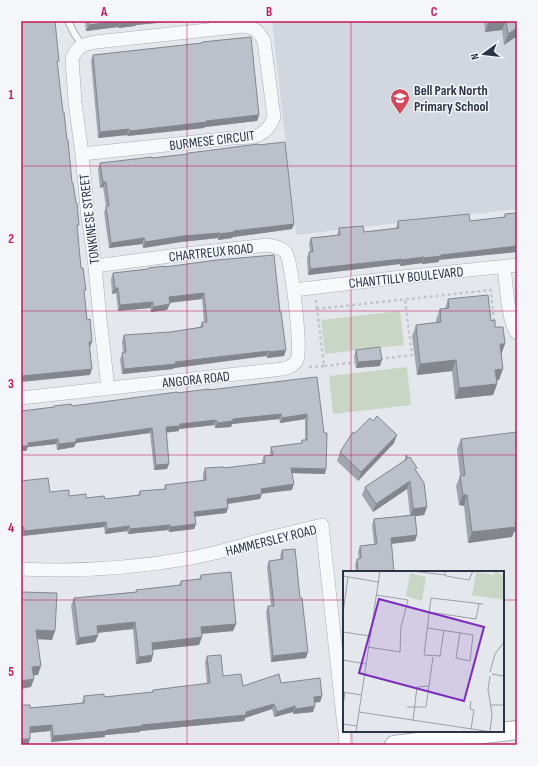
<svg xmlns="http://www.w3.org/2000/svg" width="538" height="766" font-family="'Sofia Sans Condensed',sans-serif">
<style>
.built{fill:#d2d6de}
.green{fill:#c9d6c5}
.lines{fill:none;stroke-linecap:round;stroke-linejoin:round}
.service-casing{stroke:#a9aeb7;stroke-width:8}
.minor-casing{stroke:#a9aeb7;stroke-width:14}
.secondary-casing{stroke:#a9aeb7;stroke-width:20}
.path{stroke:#c2c5cb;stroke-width:2.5;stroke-dasharray:3 3;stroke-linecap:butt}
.service{stroke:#f7f8fa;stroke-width:6}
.minor{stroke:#f7f8fa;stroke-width:13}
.secondary{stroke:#fff;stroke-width:18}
.wall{fill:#a1a5ae}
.shaded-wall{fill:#83868d}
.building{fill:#bbc0ca;stroke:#83868d}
.grid{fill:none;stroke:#c2185b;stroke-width:1;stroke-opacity:0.55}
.labels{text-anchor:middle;stroke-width:3;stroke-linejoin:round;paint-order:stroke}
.poi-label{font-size:14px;font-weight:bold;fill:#2b3445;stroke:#f4f6f9;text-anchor:start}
.street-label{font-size:14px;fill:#2b3445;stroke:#f4f6f9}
.inset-road{fill:none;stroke:#9a9fa9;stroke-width:1}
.view{fill:#7b2cbf;fill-opacity:0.15;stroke:#7b2cbf;stroke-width:2}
.inset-edge{fill:none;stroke:#2b3445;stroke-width:2}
.neatline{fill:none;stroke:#c2185b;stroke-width:1.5}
.grid-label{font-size:13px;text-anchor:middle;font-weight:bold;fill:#c2185b}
</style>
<rect width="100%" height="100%" fill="#e4e7ec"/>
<path class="built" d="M272,21H517V209L296,235Z"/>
<g class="green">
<path d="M400,311L404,345L325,354L321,320Z"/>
<path d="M407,367L411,405L333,414L329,376Z"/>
</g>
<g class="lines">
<g class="service-casing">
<path id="service" d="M68,21L74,33L82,45"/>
</g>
<g class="minor-casing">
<g id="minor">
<path d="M82,154L232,138C253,137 265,139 274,117L264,41C258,30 256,29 244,26L96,42C82,45 79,45 72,58L75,102L82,154L87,208L95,266L100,319L108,388"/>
<path d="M504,266C506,282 508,323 517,333"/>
<path d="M294,290L393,278L517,265"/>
<path d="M21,398L282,369C287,368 294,366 297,360C302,353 292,262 286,253C282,247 273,246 267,245L185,254L95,266"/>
<path d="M21,569C78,572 135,568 191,558C221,553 248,543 277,536C292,532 307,529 322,525L344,726"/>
<path d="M345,731L346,745"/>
</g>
</g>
<g class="secondary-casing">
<path id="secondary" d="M394,745L517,730"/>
</g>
<g class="path">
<path d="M316,300L317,309"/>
<path d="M380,359L412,355L405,300"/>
<path d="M357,362L324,366L317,309L491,290L494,324"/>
<path d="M309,367L324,366"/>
</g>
<use href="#service" class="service"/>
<use href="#minor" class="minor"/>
<use href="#secondary" class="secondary"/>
</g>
<g class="wall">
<path d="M85,21H177L136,25L135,26L118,28V27L86,31Z"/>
<path d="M484,21H517V36L504,45L502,30L485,32Z"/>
<path d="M202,42L259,115L257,121L205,127L204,128L127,136V135L98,138L91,61L93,55L201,43Z"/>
<path d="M188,153L294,224L292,229L233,237L232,238L218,240V238L181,242L143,248L142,244L109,248L104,212L106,207L103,187L100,188L98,169L100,163L152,158L187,154Z"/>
<path d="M517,213L439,260V262L422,264V263L400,266V264L308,275L307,258L309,252H310L309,243L311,238L337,235L339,228L364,232L396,228V227L398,221H470L504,217L505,214Z"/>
<path d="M217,260L284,356L267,358L266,356L174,368L173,369L122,374L120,359L123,353L122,341L124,335L170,332L200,327L202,322H204L202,299L169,303L167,310L151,312L150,308L118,311L116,293L112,294L111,279L113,273L148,269V268L165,267Z"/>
<path d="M448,299L491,321L495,327L502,354L499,380L496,381L497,384L493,395L455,399L452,371L417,375L412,336L416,325L436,322V320L440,309H445Z"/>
<path d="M356,350L380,366L356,368L354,356Z"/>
<path d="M307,378L325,474L292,473V490L262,493L260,499L228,504V508L226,513L195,516L196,524L194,529L169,532L168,530L128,534L127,531L105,534L104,527L22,536L21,481L50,492L69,496L105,499L138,495L140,491L164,489L165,485L203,481V474L205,468H224L262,464V461L264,456L270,455V452L271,447L301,443L302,440H305V419L280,423L279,419L232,424L231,427L215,428L214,425L179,429V431L166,432L167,469L154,470L150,433L76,443L74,447L57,450L56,444L28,447L26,451H21V411L54,407V406H72L177,393L209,390Z"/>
<path d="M354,434L394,443L358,481L337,461L340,452Z"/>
<path d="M461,439L514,532L512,537L468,543L464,506L459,505L456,486L460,476L457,449Z"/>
<path d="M406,455L416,471L427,507L424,515L415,516L417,535L415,541L391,544L394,572H356L355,565L357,559H359L358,552L360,546L374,544L372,525L374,519L410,515L407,489L373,512L362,495L365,487L404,461Z"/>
<path d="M282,550L306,658L271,662L266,612L268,606H271L267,567L269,561L281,560L280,556Z"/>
<path d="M201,575L236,624L233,631L201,634L199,645L153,650V655L151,662L136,664L133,629L98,633V635L95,642L76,645L71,605L74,598L136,592V590L179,585L181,581L199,579Z"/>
<path d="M207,656L223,676L243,686L281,683L322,696L320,702H315L313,712L293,714V712L274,717L272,709L245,718L244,721L140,731V732L105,735V737L51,742L50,731L30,733V739L28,745H21V705L30,708L82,703L84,696L104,697L152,692L153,690L207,684L205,662Z"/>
</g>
<g class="shaded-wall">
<path d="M121,21L118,27L86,31L89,25Z"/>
<path d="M127,21H177L136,25L135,26L118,28L121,22Z"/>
<path d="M489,21H506L502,30L485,32Z"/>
<path d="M517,28V36L504,45L508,34Z"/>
<path d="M259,115L257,121L205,127L204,128L127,136L130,131L206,121Z"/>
<path d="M129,129L127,135L98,138L100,132Z"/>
<path d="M103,182H106L103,187L100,188Z"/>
<path d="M294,224L292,229L233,237L232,238L218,240L220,234L234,231Z"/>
<path d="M220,233L218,238L181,242L143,248L145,242L183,236Z"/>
<path d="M144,238L142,244L109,248L111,243Z"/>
<path d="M517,246V252L439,260V262L422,264L424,258L441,255Z"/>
<path d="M424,257L422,263L400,266L402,260Z"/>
<path d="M402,259L400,264L308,275L310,269Z"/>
<path d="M115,288H118L116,293L112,294Z"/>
<path d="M204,293L202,299L166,303L169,297Z"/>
<path d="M153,302L150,308L118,311L120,305Z"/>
<path d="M170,304L167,310L151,312L153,307Z"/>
<path d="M89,342H92L90,347Z"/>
<path d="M500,344H505L501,355Z"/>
<path d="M286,350L284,356L267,358L269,352Z"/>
<path d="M269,351L266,356L174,368L173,369L122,374L124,369Z"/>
<path d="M382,360L380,366L356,368L358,362Z"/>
<path d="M456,360L452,371L417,375L420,364Z"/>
<path d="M92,369L90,375L21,382V376Z"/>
<path d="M503,369L499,380L491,381L495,370Z"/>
<path d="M497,384L493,395L455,399L459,388Z"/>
<path d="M281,414L279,419L232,424L231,427L215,428L217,423L233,419Z"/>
<path d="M307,414L305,419L280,423L282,418Z"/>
<path d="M216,420L214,425L179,429V431L164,433L166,427L180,424Z"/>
<path d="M152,428L150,433L76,443L74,447L57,450L59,444L76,439Z"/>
<path d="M397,435L394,443L358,481L361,472Z"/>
<path d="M58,439L56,444L28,447L26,451H21V446L28,443Z"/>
<path d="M169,464L167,469L154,470L156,465Z"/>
<path d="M291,468L326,469L325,474L290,473Z"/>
<path d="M410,481L407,489L373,512L376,504Z"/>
<path d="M294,484L292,490L260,494L261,489Z"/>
<path d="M262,494L260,499L225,504L227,499Z"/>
<path d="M463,495H467L464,506L459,505Z"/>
<path d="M427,507L424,515L410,517L413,509Z"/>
<path d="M228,508L226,513L193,517L194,512Z"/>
<path d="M106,522L104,527L22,536L24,531Z"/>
<path d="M515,522H517V531L514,532L512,537L468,543L472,532Z"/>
<path d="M196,524L194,529L169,532L170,527Z"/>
<path d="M170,525L168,530L128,534L130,529Z"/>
<path d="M129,526L127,531L105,534L107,529Z"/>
<path d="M21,527H24L22,532H21Z"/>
<path d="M417,535L415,541L389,544L391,538Z"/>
<path d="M135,622L133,629L94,633L97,626Z"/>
<path d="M236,624L233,631L198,634L201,627Z"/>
<path d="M36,630L55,631L52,640L33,639Z"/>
<path d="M98,635L95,642L76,645L79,638Z"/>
<path d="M202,637L199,645L150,650L152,643Z"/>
<path d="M308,652L306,658L271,662L273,656Z"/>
<path d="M153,655L151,662L136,664L139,657Z"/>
<path d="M41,666L38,675L29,676L32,667Z"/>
<path d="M34,679L31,687L21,689V681Z"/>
<path d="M322,696L320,702L312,703L314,697Z"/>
<path d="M274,704L272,709L245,718L244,721L140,731V732L105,735V737L51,742L53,736L246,712Z"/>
<path d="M295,706L293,712L274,717L277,712Z"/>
<path d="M315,706L313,712L293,714L295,709Z"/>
<path d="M52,725L50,731L28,733L30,727Z"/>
<path d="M21,739H30L28,745H21Z"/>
</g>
<g class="building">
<path d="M21,21H55L59,61H57L63,112H64L67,140H68L72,183H73L76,203H77L79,225H77L81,268H83L86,290H84L87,320L90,319L92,342H89L92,369L21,376Z"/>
<path d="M88,21H118L89,25Z"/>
<path d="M506,21H517V28L508,34Z"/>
<path d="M251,37L259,115L206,121L207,122L130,131L129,129L100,132L93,55L202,43V42Z"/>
<path d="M285,142L294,224L234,231V232L220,234V233L183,236L145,242L144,238L111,243L106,206H109L106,182H103L100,163L152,157V158L188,154V153L205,151L258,144V145Z"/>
<path d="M517,213V246L441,255V256L424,258V257L402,260V259L310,269L309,252H313L311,238L340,235L339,228L363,226L364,232L399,228L398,221L469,214L470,221L505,217V214Z"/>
<path d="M274,255L280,312H281L286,350L269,352V351L175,362L176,364L124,369L122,353L126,352L124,335L170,332L203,327L202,322H207L204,293L169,297L170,304L153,307V302L120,305L118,288H115L113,273L148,269V268L165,266V267L217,260Z"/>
<path d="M488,295L491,321L495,320V327H503L505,344H500L503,369L495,370L497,384L459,388L456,360L420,364L416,325L441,322L440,309L449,308L448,299Z"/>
<path d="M380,347L382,360L358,362L356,350Z"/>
<path d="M317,377L324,433H327L326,469L291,468L294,484L261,489L262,494L227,499L228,508L194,512L196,524L170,527V525L130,529L129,526L107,529L106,522L24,531V527H21V481L48,478L50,492L69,490V496L86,494V498L104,496L105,499L140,495V491L166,489L165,485L206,480L205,468L224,467V468L265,463L264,456L273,455L271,447L302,443V440H307V414L282,418L281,414L233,419V421L217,423L216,420L180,424V426L166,427L169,464L156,465L152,428L76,439V442L59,444L58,439L28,443V446H21V411L54,407V406L71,404L72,406L177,392V393L209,389V390L307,378Z"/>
<path d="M377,416L397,435L361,472L340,452L353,432L354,434L370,418L373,421Z"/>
<path d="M517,432V522H515L516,527L472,532L467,495H463L460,476L465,475L461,439Z"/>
<path d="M406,455L408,458L410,457L417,468L415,469L424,483L427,507L413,509L410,481L376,504L365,487L407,459Z"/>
<path d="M415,515L417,535L391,538L394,572H358L357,559L361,558L360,546L377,544L374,519Z"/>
<path d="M295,549L300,598H302L308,652L273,656L268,606H274L269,561L283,559L282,550Z"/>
<path d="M231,572L236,624L201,627L202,637L152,643L153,655L139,657L135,622L97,626L98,635L79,638L74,598L137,592L136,590L181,585V581L201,579V575Z"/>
<path d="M21,592L57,593L55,631L36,630L41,666L32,667L34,679L21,681Z"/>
<path d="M221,655L223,676L241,674L243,686L279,674L281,683L320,678L322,696L314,697L315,706L295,709V706L277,712L274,704L246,712V715L142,725V726L107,730V731L53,736L52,725L30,727V739H21V705H30V708L84,703V696L104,694V697L153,692V690L210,683L207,656Z"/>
</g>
<path class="grid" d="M187,21V745M351,21V572M21,166H517M21,311H517M21,455H517M21,600H344M503,600H517M351,731V745"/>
<defs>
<g id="school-pin" transform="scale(1)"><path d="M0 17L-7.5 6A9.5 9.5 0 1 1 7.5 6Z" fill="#d1495b" stroke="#f4f6f9"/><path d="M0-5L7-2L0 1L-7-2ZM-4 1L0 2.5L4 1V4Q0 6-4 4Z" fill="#fff"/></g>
</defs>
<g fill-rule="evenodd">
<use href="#school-pin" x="400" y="98"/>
</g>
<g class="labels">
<g class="poi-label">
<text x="414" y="95">Bell Park North<tspan x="414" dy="16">Primary School</tspan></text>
</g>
<g class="street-label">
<text transform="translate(212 140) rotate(-7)" y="5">BURMESE CIRCUIT</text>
<text transform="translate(89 219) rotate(-97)" y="5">TONKINESE STREET</text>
<text transform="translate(211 252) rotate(-6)" y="5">CHARTREUX ROAD</text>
<text transform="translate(406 277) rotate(-6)" y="5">CHANTTILLY BOULEVARD</text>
<text transform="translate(196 379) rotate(-6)" y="5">ANGORA ROAD</text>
<text transform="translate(271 540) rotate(-14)" y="5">HAMMERSLEY ROAD</text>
</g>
</g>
<g transform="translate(343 571)">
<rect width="161" height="161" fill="#e4e7ec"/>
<path d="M152,0L161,5V29L129,24L133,1L151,4ZM67,2L83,6L79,30L63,25Z" fill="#c9d6c5"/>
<path class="inset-road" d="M69,0L102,4M101,0L103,5L126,9L130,0M0,5L35,11M86,41L133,48L136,33M0,42L5,6M84,57L124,63L130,64L127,90L113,87L117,62M101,59L97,85L81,84L88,27L140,33M0,61L27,65M25,76L57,81L58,56L65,29L33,24M0,89L23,93M147,101L152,83L161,71M149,103L161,105M147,105L145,118L149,143L147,160M0,121L18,124M128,130L127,138L131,139L128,158M0,134L2,121M148,134H161M64,136H83L90,86M16,141L149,161M70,149L74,116L86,115M0,153L14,155M13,161L37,0"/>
<path class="view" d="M36,28L141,56L121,130L16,102Z"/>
<rect width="161" height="161" class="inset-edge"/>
</g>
<rect width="538" height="766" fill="none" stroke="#f4f6f9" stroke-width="44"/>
<g transform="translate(484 54) rotate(255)" stroke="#f4f6f9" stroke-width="3" paint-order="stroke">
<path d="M0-3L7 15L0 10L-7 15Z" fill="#2b3445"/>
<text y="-6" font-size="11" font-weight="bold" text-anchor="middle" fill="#2b3445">N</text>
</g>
<rect x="22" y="22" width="494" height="722" class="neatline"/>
<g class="grid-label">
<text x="104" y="16">A</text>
<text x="269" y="16">B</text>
<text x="434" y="16">C</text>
<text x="11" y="99">1</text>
<text x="11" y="243">2</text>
<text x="11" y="388">3</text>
<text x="11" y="532">4</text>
<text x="11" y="676">5</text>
</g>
</svg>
